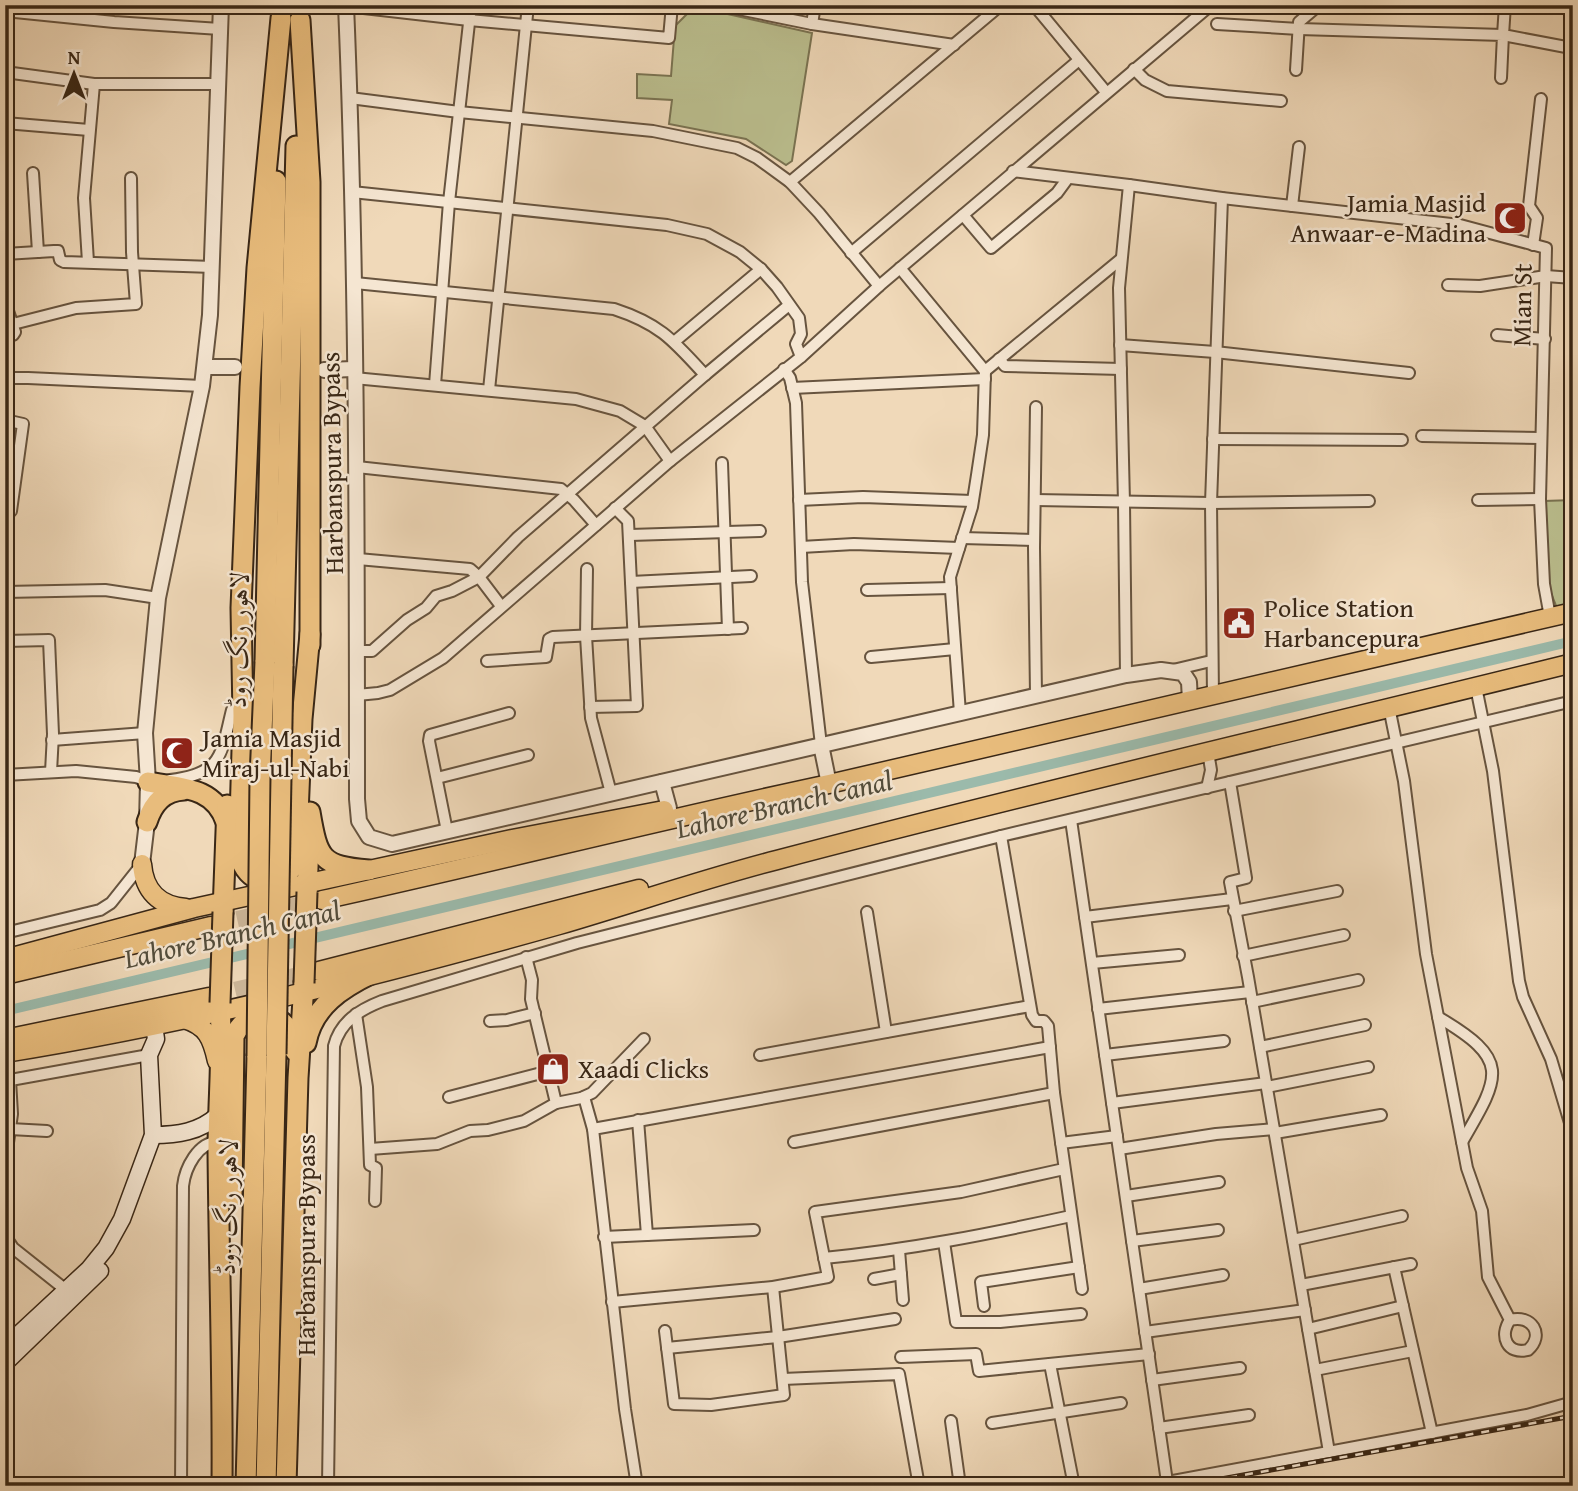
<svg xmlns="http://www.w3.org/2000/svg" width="1578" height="1491" font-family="'Gentium Book Plus',Amiri,serif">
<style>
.green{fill:#bbbf8f;stroke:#7a7352;stroke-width:2}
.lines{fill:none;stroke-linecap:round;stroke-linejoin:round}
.canal{stroke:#9bbaab;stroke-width:10}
.trunk-tunnel{stroke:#cbb598;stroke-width:18;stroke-dasharray:18 9;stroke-linecap:butt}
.minor-casing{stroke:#67543f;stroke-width:14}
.tertiary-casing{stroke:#67543f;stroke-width:18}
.secondary-casing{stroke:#392716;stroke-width:19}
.trunk-casing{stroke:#392716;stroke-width:21}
.motorway-casing{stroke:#392716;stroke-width:23}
.minor{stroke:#f5e6d2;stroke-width:10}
.tertiary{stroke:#f5e6d2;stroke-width:14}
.secondary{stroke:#f5e6d2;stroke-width:16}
.trunk{stroke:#e8bc7c;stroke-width:18}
.motorway{stroke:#e8bc7c;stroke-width:19}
.rail-casing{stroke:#392716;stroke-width:5}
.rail{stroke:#f5e6d2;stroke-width:2.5;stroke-dasharray:8;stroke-linecap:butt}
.motorway-bridge-casing{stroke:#392716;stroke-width:23;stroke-linecap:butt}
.motorway-bridge{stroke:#e8bc7c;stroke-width:19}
.labels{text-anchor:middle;stroke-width:5;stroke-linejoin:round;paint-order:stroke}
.poi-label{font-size:26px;fill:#392716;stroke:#f5e6d2;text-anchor:start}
.street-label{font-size:26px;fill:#392716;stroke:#f5e6d2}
.water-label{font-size:28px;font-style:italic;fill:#524c3b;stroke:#f5e6d2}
</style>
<rect width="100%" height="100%" fill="#f0d9b9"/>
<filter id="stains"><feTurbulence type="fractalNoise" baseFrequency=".00286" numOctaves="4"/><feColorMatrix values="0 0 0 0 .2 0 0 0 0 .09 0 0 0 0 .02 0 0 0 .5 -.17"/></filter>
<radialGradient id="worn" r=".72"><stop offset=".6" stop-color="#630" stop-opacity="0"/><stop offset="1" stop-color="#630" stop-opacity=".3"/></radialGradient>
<g class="green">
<path d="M701,8L812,33L792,161L786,165L746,139L669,124L672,100L637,98V74L671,76L675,26L690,11Z"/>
<path d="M1573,500V604L1557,608L1547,583L1544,501Z"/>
</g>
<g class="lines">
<path class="canal" d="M5,1011L1573,641"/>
<g class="trunk-tunnel">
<path d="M211,926L320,901"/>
<path d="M209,997L315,972"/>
</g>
<g class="minor-casing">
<g id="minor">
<path d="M719,5L812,24L954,45"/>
<path d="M1034,5L1106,92"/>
<path d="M1505,5L1503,35L1566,47"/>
<path d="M346,6L469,20L669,38L672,5"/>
<path d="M5,11L114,22L220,29"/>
<path d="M812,24L815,5"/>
<path d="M1217,24L1299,29L1503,35L1501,78"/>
<path d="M1134,69L1145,80L1167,91L1281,101"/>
<path d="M1296,70L1299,22L1319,5"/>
<path d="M5,72L94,84H219"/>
<path d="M350,98L459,112L653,131L737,148L757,158L790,182L819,213L879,286"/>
<path d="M5,123L89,130"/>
<path d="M1013,171L1129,185L1119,288L1124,503L1126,675"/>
<path d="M33,173L38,252"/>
<path d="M790,182L1001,5"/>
<path d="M1129,185L1222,198L1460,225L1546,248L1540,499L1544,584L1550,617"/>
<path d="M352,192L667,225L707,234L740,252L761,269L777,287L799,318L801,334L796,344L801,357"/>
<path d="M1292,206L1299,147"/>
<path d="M963,215L991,248L1057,193L1068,178"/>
<path d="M1533,245L1537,218L1529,206L1541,99"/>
<path d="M851,253L1079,60"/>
<path d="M5,254L54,251H58L60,260L64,262L213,267"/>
<path d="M88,262L84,198L94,84"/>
<path d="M900,268L985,371L983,435L977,475L972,507L950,577L960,713"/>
<path d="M355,283L614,309C660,324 673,340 705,375L518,537L479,577L452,591L436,596L426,608L407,620L372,651H356"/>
<path d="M1448,285L1480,286L1546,276L1573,278"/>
<path d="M5,302L15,332L13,335L5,337"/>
<path d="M13,324L76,308L136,304L132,252L131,178"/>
<path d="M1497,335L1545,339"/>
<path d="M674,342L761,269"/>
<path d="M1120,345L1215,352L1409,373"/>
<path d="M999,359L1005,366L1121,369"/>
<path d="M784,369L790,378L796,403L802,582L821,745"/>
<path d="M985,371L1121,259"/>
<path d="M705,375L789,305"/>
<path d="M5,378H28L202,386"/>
<path d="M354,378L576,399L620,411L645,426L670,461"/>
<path d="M435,385L449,202L471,5"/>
<path d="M792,388L985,379"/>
<path d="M489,390L528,5"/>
<path d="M1036,407L1034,548L1036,695"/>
<path d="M5,420L23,424L11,511H5"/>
<path d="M1422,436L1540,438"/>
<path d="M1213,439L1402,440"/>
<path d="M722,463L728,629"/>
<path d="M357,467L561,489L574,500L596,525"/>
<path d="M799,500L863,497L972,501"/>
<path d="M1035,500L1211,503L1369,501"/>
<path d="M1478,500L1540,499"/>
<path d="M630,535L760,531"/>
<path d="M962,538L1034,540"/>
<path d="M801,547L854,544L959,548"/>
<path d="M358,559L470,569L479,577L501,606"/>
<path d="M587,569L586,636L591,718L611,793"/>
<path d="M631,582L751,576"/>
<path d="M867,590L951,588"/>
<path d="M5,592L105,590L158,598"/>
<path d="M5,641L49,640L53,734L51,772"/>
<path d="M871,657L955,649"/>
<path d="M487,661L546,657L549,639L553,637L742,628"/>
<path d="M1173,670L1211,661"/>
<path d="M1476,687L1493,771L1519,981L1523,997L1551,1059L1573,1133"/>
<path d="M357,695L378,693L390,690L443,658L670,461L801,357L879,286L1211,5"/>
<path d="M1213,696L1211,503L1222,198"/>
<path d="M590,707L637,706L628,521L615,508"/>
<path d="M1389,707L1404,781L1426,954L1467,1168L1482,1211L1488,1277L1510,1320C1499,1336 1507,1355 1528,1350C1545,1335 1532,1314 1510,1320"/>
<path d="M52,740L145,733"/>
<path d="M5,775L76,771L136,777L151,782"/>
<path d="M437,778L528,755"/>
<path d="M170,780C223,774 221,754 232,710"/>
<path d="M1230,782L1246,878L1230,882L1248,977L1329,1452"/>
<path d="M1207,788L1211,770L1208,752"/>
<path d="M1071,820L1167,1482"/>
<path d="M447,831L429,741L430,735L509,713"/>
<path d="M1001,836L1032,1015L1036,1021H1044L1048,1026L1054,1093L1082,1289"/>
<path d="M1234,911L1337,891"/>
<path d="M867,912L886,1032"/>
<path d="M1085,917L1232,899"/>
<path d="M5,933L100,910L111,903L142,864"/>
<path d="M1243,956L1344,935"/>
<path d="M1092,963L1179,955"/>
<path d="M1252,1002L1358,980"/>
<path d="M1098,1009L1250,992"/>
<path d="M356,1014L367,1087L370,1165L376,1168L375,1201"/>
<path d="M1438,1017C1511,1060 1501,1075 1462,1142"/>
<path d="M490,1021L507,1020L535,1013"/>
<path d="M1260,1047L1365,1025"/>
<path d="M760,1055L1030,1006"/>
<path d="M1105,1055L1224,1041"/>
<path d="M5,1081L149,1055"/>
<path d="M1267,1087L1368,1067"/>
<path d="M449,1097L549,1071"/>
<path d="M584,1097L593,1129"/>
<path d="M556,1103L581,1098L592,1093L644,1039"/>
<path d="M1112,1103L1266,1083"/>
<path d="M638,1120L647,1235"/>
<path d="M10,1129L47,1131"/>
<path d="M1275,1133L1381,1115"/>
<path d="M794,1142L1054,1093"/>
<path d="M1061,1143L1117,1136"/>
<path d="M370,1149L437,1144L470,1131L488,1130L524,1121L556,1103L531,999L532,980L526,957"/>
<path d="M1119,1149L1216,1134L1274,1129"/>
<path d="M5,1164L12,1114L10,1080"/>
<path d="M1126,1196L1219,1182"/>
<path d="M5,1236L13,1248L71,1294"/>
<path d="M604,1237L754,1230"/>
<path d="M1293,1240L1402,1216"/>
<path d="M1132,1241L1218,1230"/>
<path d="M944,1242L956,1322H1000L1081,1314"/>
<path d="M899,1250L903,1300"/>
<path d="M824,1258C908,1250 989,1234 1071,1216"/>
<path d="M1394,1267L1432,1433"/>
<path d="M874,1279L901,1274"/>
<path d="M1301,1285L1411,1264"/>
<path d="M1139,1289L1223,1275"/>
<path d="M612,1302L773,1287L828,1277L815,1212L961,1192L1064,1169"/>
<path d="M984,1306L981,1282L1079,1267"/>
<path d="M1308,1329L1403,1306"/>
<path d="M665,1331L674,1404L711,1405L784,1395L773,1287"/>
<path d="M1145,1332L1305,1310"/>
<path d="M667,1348L778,1337L895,1319"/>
<path d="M901,1357L976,1354L979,1371L1149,1354"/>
<path d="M1050,1364L1074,1486"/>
<path d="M1315,1370L1413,1351"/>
<path d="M783,1379L899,1374L919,1486"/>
<path d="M1152,1380L1240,1368"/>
<path d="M951,1421L960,1486"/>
<path d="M992,1423L1121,1403"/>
<path d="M1159,1428L1249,1415"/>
<path d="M181,1486L183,1186C185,1168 198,1142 218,1142"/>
<path d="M328,1486L334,1046C340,1022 359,1010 382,1001L577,943L1001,836L1573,701"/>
<path d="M637,1486L625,1409L593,1129L1050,1047"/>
<path d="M1146,1486L1527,1415L1573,1402"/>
</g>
</g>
<g class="tertiary-casing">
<g id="tertiary">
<path d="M346,5C357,270 357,534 357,799L359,821L369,837L392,844L1126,675L1161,670L1183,673L1189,682L1190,701"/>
<path d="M206,367H235"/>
<path d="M324,370L354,369"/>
<path d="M821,745L829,784"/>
<path d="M662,782L669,808"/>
<path d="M142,864L147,822L148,782L145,733L158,598L202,386L210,315L221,5"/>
</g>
</g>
<g class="secondary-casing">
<g id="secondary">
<path d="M153,1135C177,1135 200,1132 218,1115"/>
<path d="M5,1347L89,1269L106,1248L122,1219L153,1135L149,1055L156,1039L154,1026"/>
<path d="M5,1363L100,1271"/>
</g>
</g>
<g class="trunk-casing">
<g id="trunk">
<path d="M142,864C144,891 159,906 186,908"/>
<path d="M322,900C491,863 659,820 829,784L1573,612"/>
<path d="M5,959L194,908L512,839L664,810"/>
<path d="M319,971L639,889"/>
<path d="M5,975L211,926"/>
<path d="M184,1019C207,1026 212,1038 217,1061"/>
<path d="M5,1039L209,997"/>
<path d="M5,1053C192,1023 377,976 559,925C631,904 703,879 777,860C1041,790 1307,729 1573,663"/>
</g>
</g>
<g class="motorway-casing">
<g id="motorway">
<path d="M281,18L257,268L250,387L241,608L243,716L239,853C245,886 280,891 296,862L302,719L310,634"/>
<path d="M300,20L310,182V645"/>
<path d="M265,662L276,181"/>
<path d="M283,666L296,146"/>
<path d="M148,782C180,788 214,786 226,822"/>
<path d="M310,812C318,859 321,866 369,870"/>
<path d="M147,822C153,803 164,791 184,790"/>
<path d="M307,892L309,843"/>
<path d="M223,912L227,805"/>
<path d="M220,1003C223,1052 218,1102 218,1151C219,1263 223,1374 222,1486"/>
<path d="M306,1043C313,1006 342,988 373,973"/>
<path d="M232,1197L234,1036C253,999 292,1013 295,1051"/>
<path d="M246,1486L257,1056"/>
<path d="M266,1486L276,1054"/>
<path d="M286,1486L298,1078L304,983"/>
</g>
</g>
<use href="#minor" class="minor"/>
<use href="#tertiary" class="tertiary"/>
<use href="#secondary" class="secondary"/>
<use href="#trunk" class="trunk"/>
<use href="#motorway" class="motorway"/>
<g class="rail-casing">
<path id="rail" d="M1182,1486L1573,1416"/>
</g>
<use href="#rail" class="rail"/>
<g class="motorway-bridge-casing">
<g id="motorway-bridge">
<path d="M304,983L307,892"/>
<path d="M220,1003L223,912"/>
<path d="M276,1054L283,666"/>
<path d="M257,1056L260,778L265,662"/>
</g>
</g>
<use href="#motorway-bridge" class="motorway-bridge"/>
</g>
<defs>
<g id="mosque-square" transform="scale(1.75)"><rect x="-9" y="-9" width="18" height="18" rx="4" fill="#8f2418" stroke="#f5e6d2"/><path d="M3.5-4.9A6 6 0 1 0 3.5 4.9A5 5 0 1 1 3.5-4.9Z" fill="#fff"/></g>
<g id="civic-square" transform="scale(1.75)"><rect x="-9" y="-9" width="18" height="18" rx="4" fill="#8f2418" stroke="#f5e6d2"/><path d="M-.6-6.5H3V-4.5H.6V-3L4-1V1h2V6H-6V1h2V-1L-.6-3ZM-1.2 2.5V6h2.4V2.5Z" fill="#fff"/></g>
<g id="shop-square" transform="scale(1.75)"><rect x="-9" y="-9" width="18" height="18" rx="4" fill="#8f2418" stroke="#f5e6d2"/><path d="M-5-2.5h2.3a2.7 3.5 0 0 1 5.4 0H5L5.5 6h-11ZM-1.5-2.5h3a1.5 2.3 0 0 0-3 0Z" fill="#fff"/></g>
</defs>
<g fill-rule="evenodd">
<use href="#mosque-square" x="1510" y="218"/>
<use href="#civic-square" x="1239" y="623"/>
<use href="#mosque-square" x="177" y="753"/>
<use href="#shop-square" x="553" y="1069"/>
</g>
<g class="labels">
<g class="poi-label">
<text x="1486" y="212" text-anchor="end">Jamia Masjid<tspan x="1486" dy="30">Anwaar-e-Madina</tspan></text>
<text x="1264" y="617">Police Station<tspan x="1264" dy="30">Harbancepura</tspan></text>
<text x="202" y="747">Jamia Masjid<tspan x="202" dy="30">Miraj-ul-Nabi</tspan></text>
<text x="578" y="1078">Xaadi Clicks</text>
</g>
<g class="street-label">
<text transform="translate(1522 305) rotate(-89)" y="9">Mian St</text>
<text transform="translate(332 463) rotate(-91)" y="9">Harbanspura Bypass</text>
<text transform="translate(238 640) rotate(-89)" y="9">لاہور رنگ روڈ</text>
<text transform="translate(227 1207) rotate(-89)" y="9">لاہور رنگ روڈ</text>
<text transform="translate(306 1245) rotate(-90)" y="9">Harbanspura Bypass</text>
</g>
<g class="water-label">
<text transform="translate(784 804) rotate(-13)" y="10">Lahore Branch Canal</text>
<text transform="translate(232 934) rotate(-13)" y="10">Lahore Branch Canal</text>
</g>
</g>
<rect width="1578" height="1491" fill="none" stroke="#f0d9b9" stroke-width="28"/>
<rect x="7" y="7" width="1564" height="1477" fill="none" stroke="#392716" stroke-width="3.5"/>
<rect x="14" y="14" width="1550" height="1463" fill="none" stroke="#392716" stroke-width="2"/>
<g transform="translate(74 74)" stroke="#f5e6d2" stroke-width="5" paint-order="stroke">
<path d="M0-5L12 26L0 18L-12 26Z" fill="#392716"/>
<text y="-10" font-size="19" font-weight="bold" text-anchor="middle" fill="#392716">N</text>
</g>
<rect width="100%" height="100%" filter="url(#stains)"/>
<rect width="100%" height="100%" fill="url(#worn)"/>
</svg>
